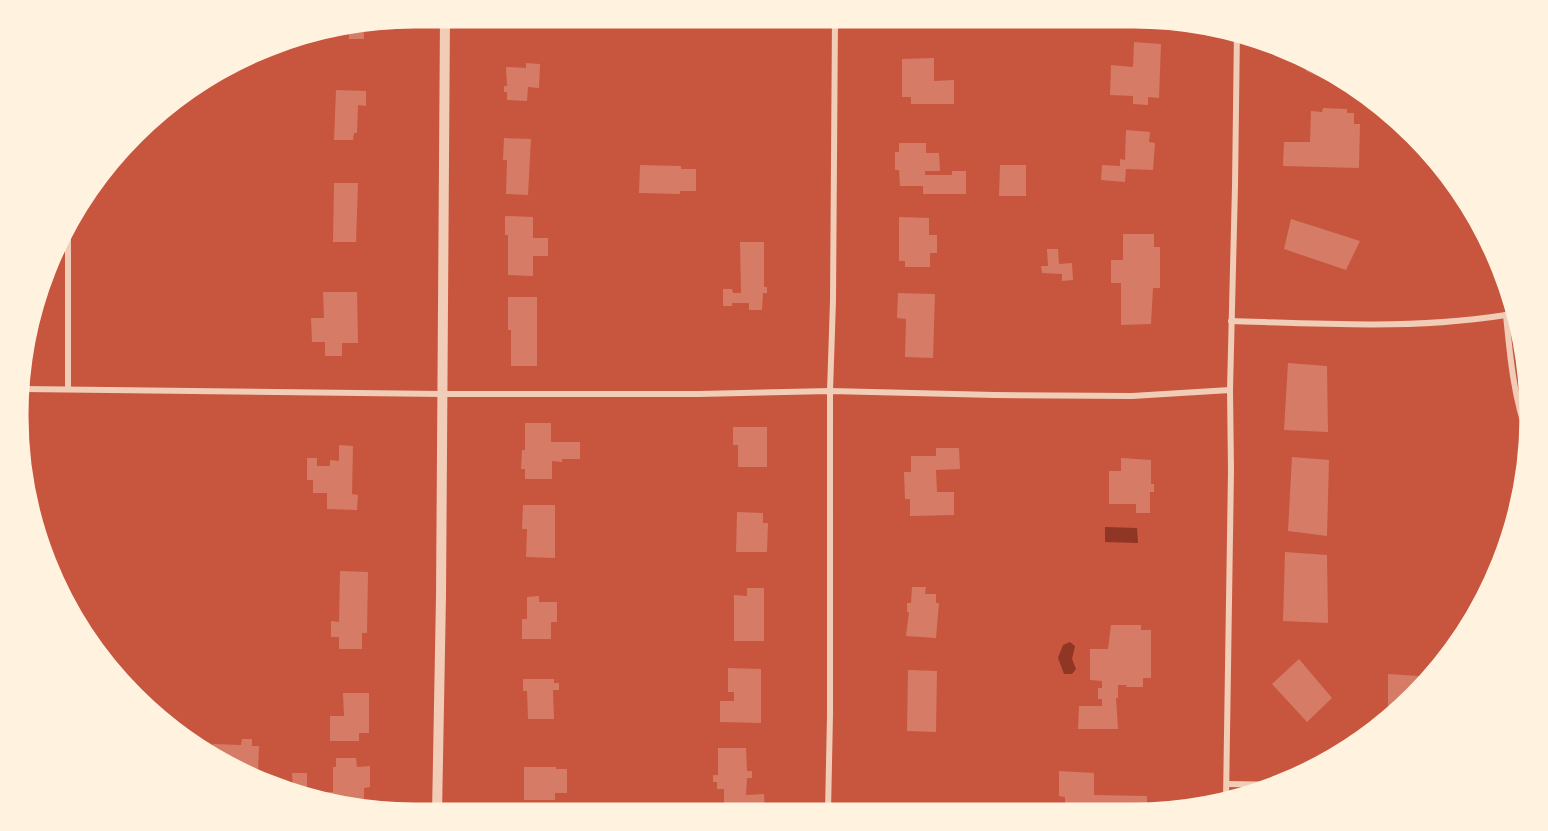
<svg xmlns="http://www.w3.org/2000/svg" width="1548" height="831" font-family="'DM Sans',sans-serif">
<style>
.water{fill:#8f3625}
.building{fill:#d67c66}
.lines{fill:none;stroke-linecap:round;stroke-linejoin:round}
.minor{stroke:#f1ccb7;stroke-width:6}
.tertiary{stroke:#f1ccb7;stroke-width:10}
.rim{fill:none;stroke:#fff3e0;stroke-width:3}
</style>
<rect width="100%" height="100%" fill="#c8553d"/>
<g class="water">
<path d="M1105,527L1137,528L1138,543L1105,542Z"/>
<path d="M1070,642L1075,646L1072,659L1076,669L1072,674H1064L1058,658L1063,645Z"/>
</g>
<g class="building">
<path d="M1114,17H1153V24L1114,23Z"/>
<path d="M364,25V39H349V28Z"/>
<path d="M1134,42L1161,44L1159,98L1148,97V105L1133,104V96L1110,95L1111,65L1133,67Z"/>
<path d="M934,58V81L954,80V104H911V97H902V59Z"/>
<path d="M1310,61L1332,70L1345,79L1342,86L1306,71Z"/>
<path d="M526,63L540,64L539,88L528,87L527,101L507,100V92H504V86H507L506,67L526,68Z"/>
<path d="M336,90L366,91V106L358,105L357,133H354L353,140H334Z"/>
<path d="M1323,108L1347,109V113H1354V124H1360L1359,168L1283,166L1284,142H1310L1311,111L1322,112Z"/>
<path d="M1126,130L1150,132L1149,142L1155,143L1153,170L1126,169L1125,182L1101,180L1102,165L1120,166V159L1125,160Z"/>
<path d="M504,138L531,139L528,195L506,194L507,160H503Z"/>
<path d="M899,143H926V153H939L940,171H925V175H952V171H966V194H923V186H900L899,170H895V152H899Z"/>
<path d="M640,165L681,166V169H696V191H680V194L639,193Z"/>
<path d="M1000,165H1026V196H999Z"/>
<path d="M334,183H358L356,242H333Z"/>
<path d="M505,216L533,217V238H548V256H533V276L508,275V235H505Z"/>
<path d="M899,217L929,218V235H937V253H930V267H905V261H899Z"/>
<path d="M1291,219L1360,241L1346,270L1284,249Z"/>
<path d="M1123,234H1154V247H1160V288H1153L1151,324L1121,325V283H1111V260H1123Z"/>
<path d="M740,242H764V287H767V293H763L762,310H749V303H732V306H723V289H732L733,293H741Z"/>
<path d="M1047,249H1058L1059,264L1072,263L1073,280L1062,281V274L1042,273L1041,266H1048Z"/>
<path d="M323,292H357L358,343H342V356H325V342H312L311,318H324Z"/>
<path d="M898,293L935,294L933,358L905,357L906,319L897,318Z"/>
<path d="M508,297H537V366H511V330H508Z"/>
<path d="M1288,363L1327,366L1328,432L1284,430Z"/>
<path d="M525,423H551V442H580V459H562V462L552,461V479H525V469H521L522,450H525Z"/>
<path d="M733,427H767V467H738V445H733Z"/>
<path d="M339,445L353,446L352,494L358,495L357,510L327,509V493H313V480H307V458H317V466H330V460L339,461Z"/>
<path d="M936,448H959L960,469L936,470L937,492H954V515L910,516V499H905L904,472H911V456H936Z"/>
<path d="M1292,457L1329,460L1327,536L1288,531Z"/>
<path d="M1121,458L1151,460V484H1154V492H1150V513H1136V504H1109V471H1121Z"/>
<path d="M523,505H555V558L526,557L527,529H522Z"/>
<path d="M737,512L763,513V523H768L767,552H736Z"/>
<path d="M1285,552L1327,555L1328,623L1283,621Z"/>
<path d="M340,571L368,572L367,633H362V649H339V637H331V621L339,622Z"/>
<path d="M912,587H926L925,594H936V603H939L936,638L906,636L909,612H907V603H911Z"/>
<path d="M747,588H764V641H734V595L747,596Z"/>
<path d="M539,596V602H557V622H551V639H522V619H527V597Z"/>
<path d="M1111,625H1141V630H1151V678H1143V687H1126L1127,685H1118V698H1116L1118,729H1078L1079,706H1102V699H1098V688H1102V681L1090,680V649H1108Z"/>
<path d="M1299,659L1332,698L1307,722L1272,684Z"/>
<path d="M728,668L761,669V723L720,722V701H734V692H728Z"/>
<path d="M908,670L937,671L936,732L907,731Z"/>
<path d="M1388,674L1433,677L1398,708H1388Z"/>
<path d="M523,679H554V683H559V690H553L554,719H528L527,691H523Z"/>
<path d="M343,693H369V733H359V741H330V716H344Z"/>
<path d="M242,739H252V746H259L258,771L238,770L213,758V744L241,745Z"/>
<path d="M718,748H746L747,771H752V778H747L746,795L764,794L765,812L742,813V805H724V789H717V782H713V775H718Z"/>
<path d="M336,758H356L357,767L370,766V787L364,788V806H342L323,803V792H333V767H336Z"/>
<path d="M524,767H556V769H567V793H555V800H524Z"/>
<path d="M1059,771L1094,773V795L1147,796V811H1091V807L1065,806V797L1059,796Z"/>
<path d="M292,773H307V787L293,788Z"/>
</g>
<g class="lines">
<g class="minor">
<path d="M1506,315C1510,357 1514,400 1529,439"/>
<path d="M1231,321C1327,324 1423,330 1518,313"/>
<path d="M23,389L442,394H699L830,391L995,395L1132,396L1230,390"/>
<path d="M68,389V228"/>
<path d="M1227,784L1282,785"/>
<path d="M1226,800L1231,470L1230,390L1235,186L1237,30"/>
<path d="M828,812L830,715V391L833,301L835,17"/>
</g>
<path class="tertiary" d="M437,814L441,596L445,17"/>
</g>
<path d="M0 0H1548V831H0ZM415 27H1133A388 388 0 0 1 1521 415V416A388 388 0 0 1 1133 804H415A388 388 0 0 1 27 416V415A388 388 0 0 1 415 27Z" fill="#fff3e0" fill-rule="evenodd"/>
<path class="rim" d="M415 27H1133A388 388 0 0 1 1521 415V416A388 388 0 0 1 1133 804H415A388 388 0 0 1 27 416V415A388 388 0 0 1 415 27Z"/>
</svg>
